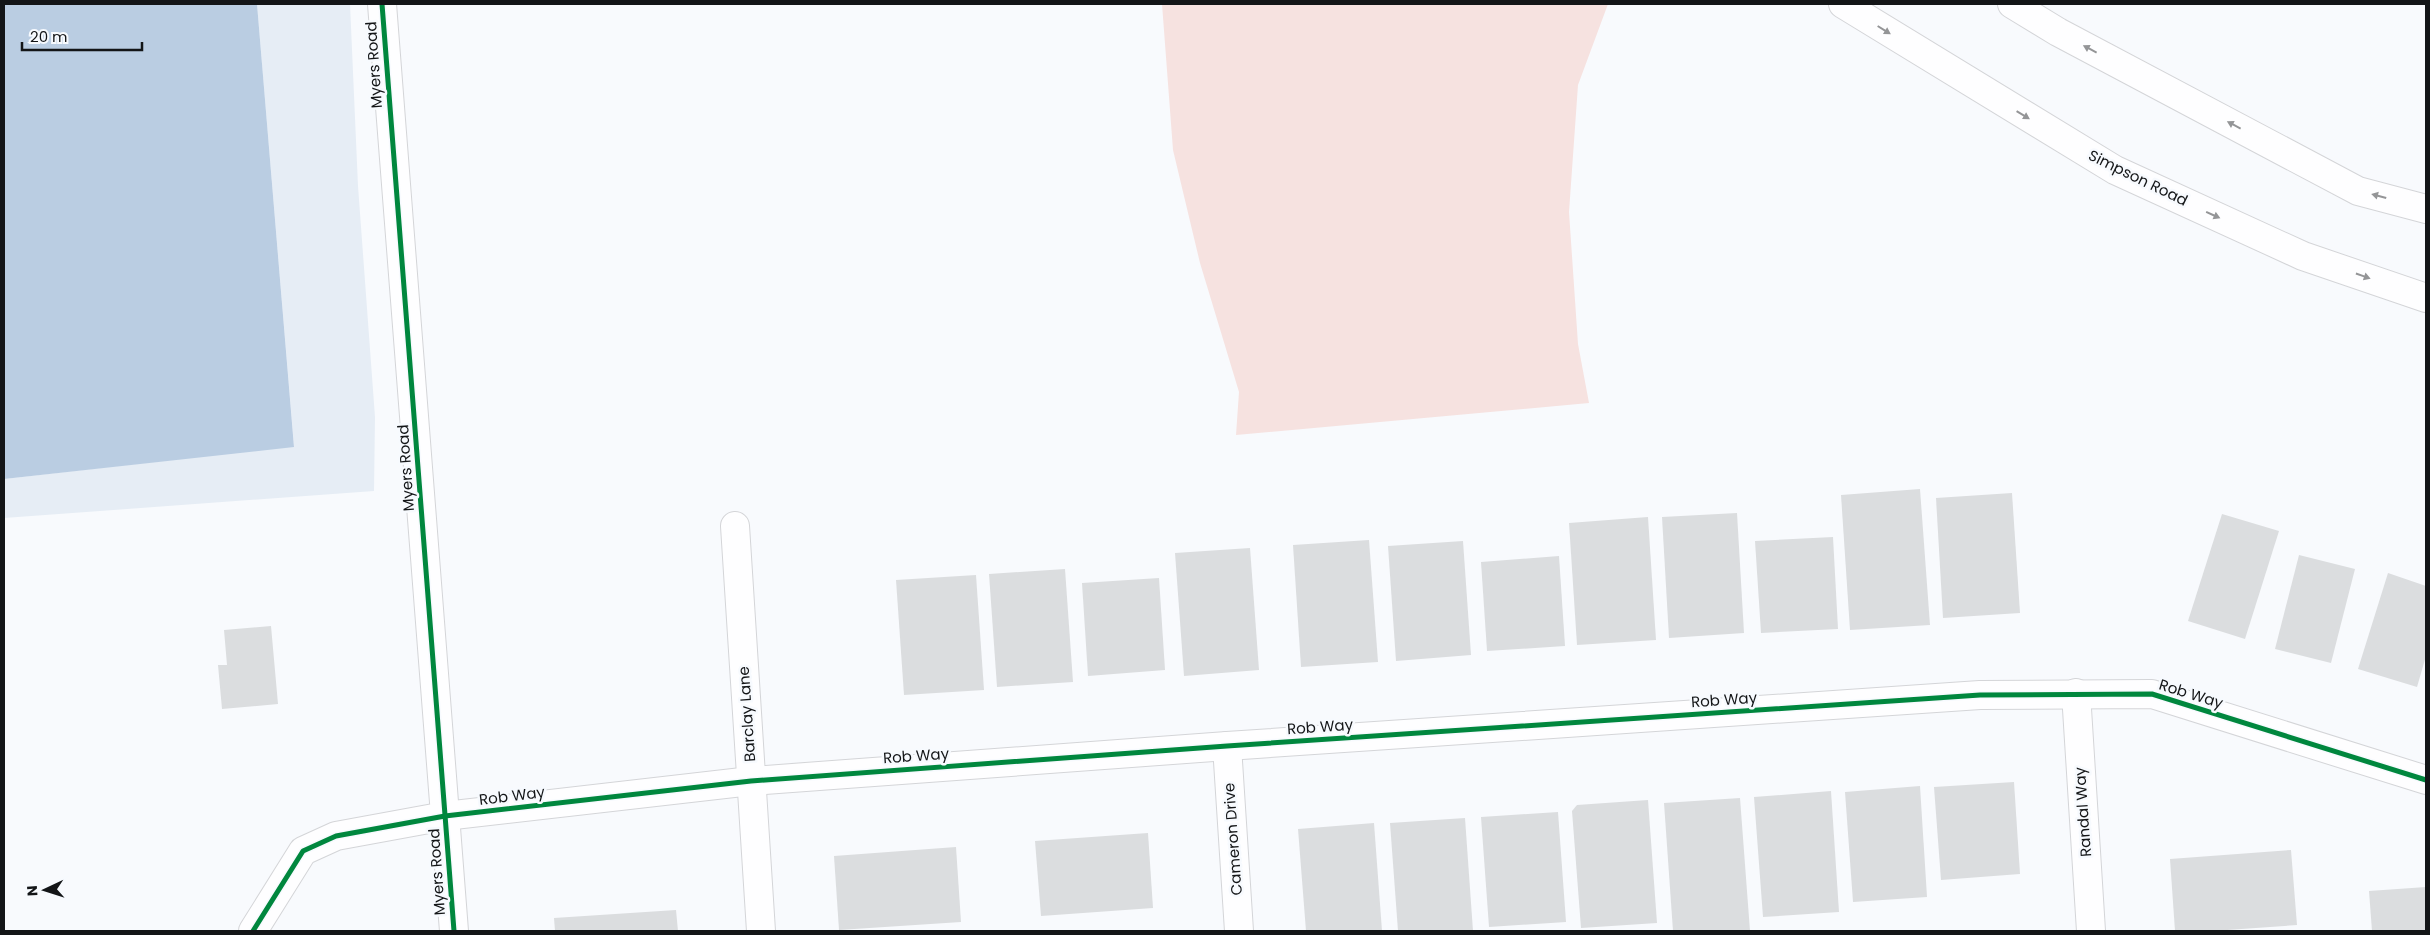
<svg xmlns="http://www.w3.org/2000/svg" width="2430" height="935" font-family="Poppins,sans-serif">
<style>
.built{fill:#e6edf5}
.green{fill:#f6e2e0}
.water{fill:#bacde2}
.building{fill:#dbdddf}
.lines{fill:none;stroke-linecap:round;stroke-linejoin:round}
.minor-casing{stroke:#d4d5d8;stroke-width:30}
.major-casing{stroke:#d4d5d8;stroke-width:30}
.minor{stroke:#fefeff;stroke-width:28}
.major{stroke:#fefeff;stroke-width:28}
.cycleway-casing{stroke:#f7fafe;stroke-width:8}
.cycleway{stroke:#00873e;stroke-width:5}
.oneway{fill:#949597}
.labels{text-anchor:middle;stroke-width:5;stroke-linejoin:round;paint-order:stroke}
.street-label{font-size:15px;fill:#131517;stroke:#f7fafe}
</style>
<rect width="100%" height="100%" fill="#f8fafd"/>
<path class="built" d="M257,4H350L358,186L375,417L374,491L4,518V479L294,446Z"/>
<path class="green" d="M1162,4H1608L1578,85L1569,212L1578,344L1589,403L1236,435L1239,392L1200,263L1173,150Z"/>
<path class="water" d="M4,4H257L294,447L4,479Z"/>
<g class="building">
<path d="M1920,489L1930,625L1850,630L1841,495Z"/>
<path d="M2012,493L2020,613L1943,618L1936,498Z"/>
<path d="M1737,513L1744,633L1669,638L1662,517Z"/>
<path d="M2222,514L2279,531L2245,639L2188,621Z"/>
<path d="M1648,517L1656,640L1577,645L1569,523Z"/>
<path d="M1833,537L1838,629L1761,633L1755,541Z"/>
<path d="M1369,540L1378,662L1301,667L1293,545Z"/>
<path d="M1463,541L1471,655L1396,661L1388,546Z"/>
<path d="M1250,548L1259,670L1184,676L1175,553Z"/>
<path d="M2299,555L2355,569L2331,663L2275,649Z"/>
<path d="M1559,556L1565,646L1487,651L1481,562Z"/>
<path d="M1065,569L1073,682L997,687L989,574Z"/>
<path d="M2388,573L2426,586V656L2417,687L2358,669Z"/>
<path d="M976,575L984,690L904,695L896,580Z"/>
<path d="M1159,578L1165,670L1088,676L1082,583Z"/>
<path d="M271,626L278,704L222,709L218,665H227L224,630Z"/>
<path d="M2014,782L2020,874L1941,880L1934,787Z"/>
<path d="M1920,786L1927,897L1853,902L1845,792Z"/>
<path d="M1831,791L1839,912L1763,917L1754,797Z"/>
<path d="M1740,798L1750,931H1673L1664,803Z"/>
<path d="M1648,800L1657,923L1581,928L1572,811L1577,805Z"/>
<path d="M1558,812L1566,922L1489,927L1481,817Z"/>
<path d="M1465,818L1473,931H1398L1390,823Z"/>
<path d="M1374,823L1382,931H1306L1298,829Z"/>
<path d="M1148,833L1153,908L1041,916L1035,841Z"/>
<path d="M956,847L961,922L839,930L834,856Z"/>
<path d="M2291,850L2297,925L2213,931H2175L2170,859Z"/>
<path d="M2426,887V931H2372L2369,891Z"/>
<path d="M676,910L678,931H555L554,918Z"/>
</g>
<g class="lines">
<g class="minor-casing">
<g id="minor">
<path d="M382,4L454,931"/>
<path d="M735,526L761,931"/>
<path d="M2076,693L2091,931"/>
<path d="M1227,746L1239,931"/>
<path d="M253,931L303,851L336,836L445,816L751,781L1227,746L1980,695L2152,694L2426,780"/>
</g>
</g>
<g class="major-casing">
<g id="major">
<path d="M1843,4L2115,170L2303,256L2426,298"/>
<path d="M2012,4L2058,32L2358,191L2426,209"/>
</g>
</g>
<use href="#minor" class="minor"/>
<use href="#major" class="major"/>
<g class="cycleway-casing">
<g id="cycleway">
<path d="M382,4L454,931"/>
<path d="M253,931L303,851L336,836L445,816L751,781L1227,746L1980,695L2152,694L2426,780"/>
</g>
</g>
<use href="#cycleway" class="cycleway"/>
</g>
<defs><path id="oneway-solid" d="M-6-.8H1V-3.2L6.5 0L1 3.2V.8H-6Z" transform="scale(1.25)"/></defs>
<g class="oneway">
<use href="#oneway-solid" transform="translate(1884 30) rotate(32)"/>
<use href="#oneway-solid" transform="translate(2090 49) rotate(-152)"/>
<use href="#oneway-solid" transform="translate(2023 115) rotate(31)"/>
<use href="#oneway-solid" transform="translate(2234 125) rotate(-152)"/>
<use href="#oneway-solid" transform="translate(2379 196) rotate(-165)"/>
<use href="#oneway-solid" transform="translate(2213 215) rotate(24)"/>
<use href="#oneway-solid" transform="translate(2363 276) rotate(19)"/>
</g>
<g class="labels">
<g class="street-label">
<text transform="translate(374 65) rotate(-94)" y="5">Myers Road</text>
<text transform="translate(2138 178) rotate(26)" y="5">Simpson Road</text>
<text transform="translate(406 468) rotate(-94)" y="5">Myers Road</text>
<text transform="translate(2191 694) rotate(17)" y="5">Rob Way</text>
<text transform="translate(1724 700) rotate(-4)" y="5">Rob Way</text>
<text transform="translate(747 714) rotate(-94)" y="5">Barclay Lane</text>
<text transform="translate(1320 727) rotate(-4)" y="5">Rob Way</text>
<text transform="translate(916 756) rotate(-4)" y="5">Rob Way</text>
<text transform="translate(512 796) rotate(-7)" y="5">Rob Way</text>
<text transform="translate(2083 812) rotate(-94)" y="5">Randal Way</text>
<text transform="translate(1233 839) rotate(-94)" y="5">Cameron Drive</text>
<text transform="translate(437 872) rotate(-94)" y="5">Myers Road</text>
</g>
</g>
<rect width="2430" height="935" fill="none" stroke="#131517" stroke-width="10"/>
<g transform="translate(45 890) rotate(266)" stroke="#f7fafe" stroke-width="4" paint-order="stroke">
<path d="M0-4L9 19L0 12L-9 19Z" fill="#131517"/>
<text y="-8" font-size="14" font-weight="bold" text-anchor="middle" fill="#131517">N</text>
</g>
<path d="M22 42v8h120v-8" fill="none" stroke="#131517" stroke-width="2.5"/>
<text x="30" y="42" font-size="15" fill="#131517" stroke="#f7fafe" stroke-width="4" paint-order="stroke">20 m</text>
</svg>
